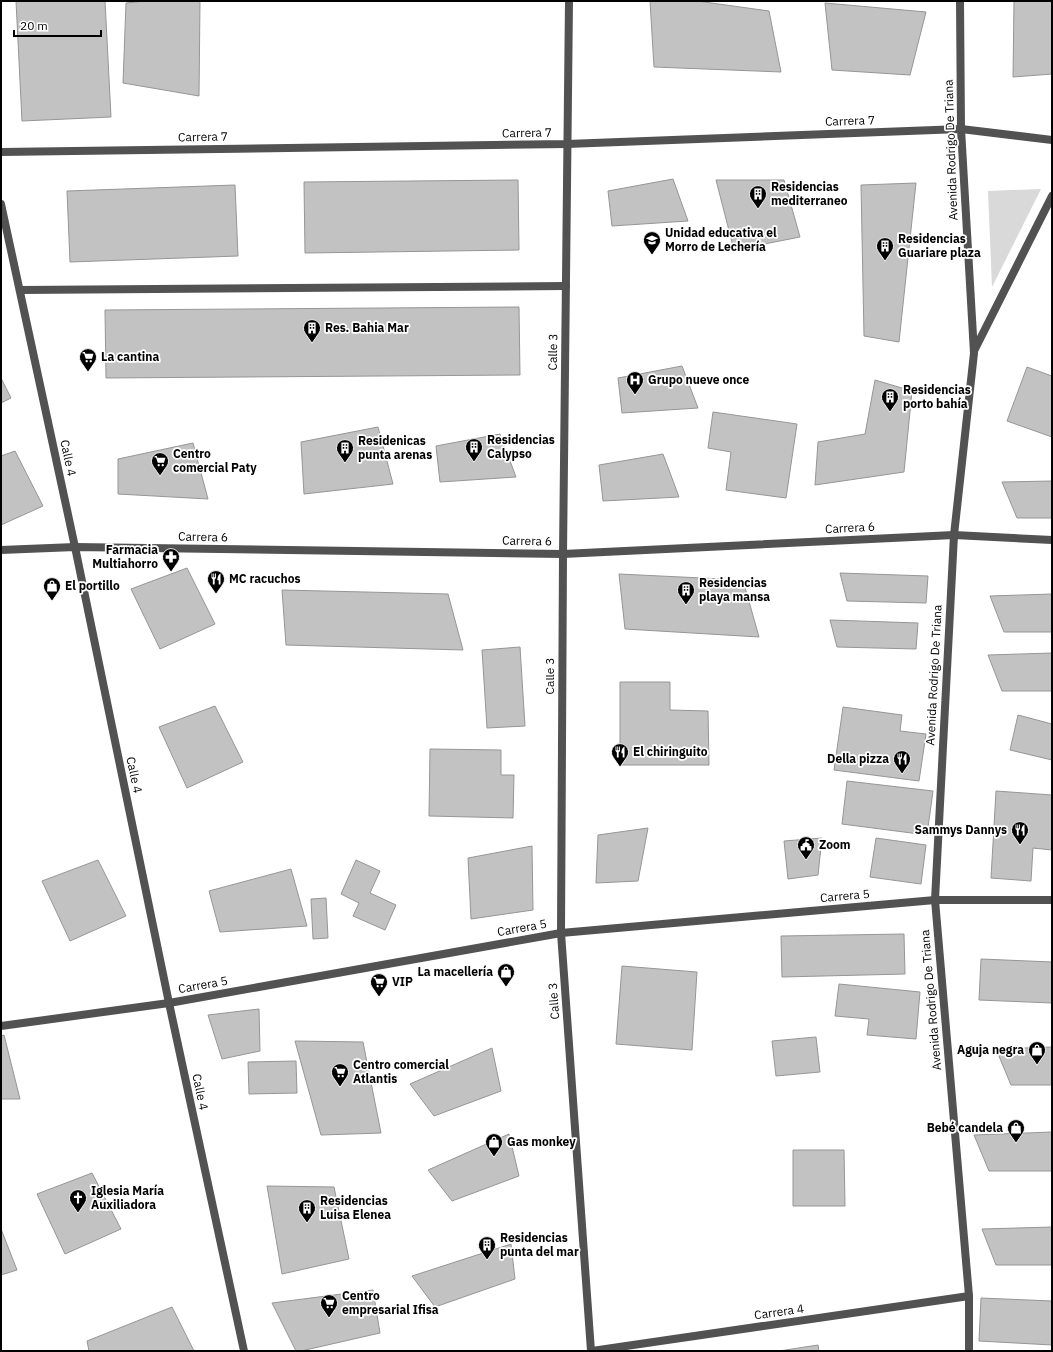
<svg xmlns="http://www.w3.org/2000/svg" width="1053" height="1352" font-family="'IBM Plex Sans',sans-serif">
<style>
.green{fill:#d9d9d9}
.building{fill:#c2c2c2;stroke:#969696}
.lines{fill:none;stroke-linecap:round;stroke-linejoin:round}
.service{stroke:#525252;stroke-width:8}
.minor{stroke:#525252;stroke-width:8}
.labels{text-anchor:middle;stroke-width:3.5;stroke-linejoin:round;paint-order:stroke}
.street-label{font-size:12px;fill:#000;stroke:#fff}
.poi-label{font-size:12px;font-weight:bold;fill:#000;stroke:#fff;text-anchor:start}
</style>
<rect width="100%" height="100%" fill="#fff"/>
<path class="green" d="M1041,189L992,287L988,191Z"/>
<g class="building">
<path d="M16,1H105L111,117L22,121Z"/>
<path d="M145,1H200L199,96L123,83L126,3Z"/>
<path d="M650,1H697L769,11L781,72L654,67Z"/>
<path d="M1014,1H1052V74L1013,77Z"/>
<path d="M825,3L926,12L910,75L832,70Z"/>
<path d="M673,179L688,221L612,226L608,191Z"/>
<path d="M518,180L519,250L305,253L304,182Z"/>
<path d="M716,180H784L800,237L734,250Z"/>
<path d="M916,183L899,342L864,336L861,185Z"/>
<path d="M235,185L238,256L70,262L67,191Z"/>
<path d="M519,307L520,375L106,378L105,310Z"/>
<path d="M682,366L698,408L622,413L618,378Z"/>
<path d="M1027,367L1052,376V437L1007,421Z"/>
<path d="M1,378L11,398L1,403Z"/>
<path d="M875,380L912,391L904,472L815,485L818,442L865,434Z"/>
<path d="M713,412L797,424L786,498L726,490L731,452L708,448Z"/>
<path d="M378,427L393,484L304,494L301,442Z"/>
<path d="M500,434L516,477L440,482L436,446Z"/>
<path d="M193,443L208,499L118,494V459Z"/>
<path d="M15,451L43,506L1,525V456Z"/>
<path d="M663,454L679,497L603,501L599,465Z"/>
<path d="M1052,481V518H1017L1002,482Z"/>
<path d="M187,568L215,624L160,649L131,589Z"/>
<path d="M840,573L928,576L926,603L847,601Z"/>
<path d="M619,574L743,580L759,637L625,629Z"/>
<path d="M282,590L448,594L463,650L286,645Z"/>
<path d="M1052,594V632H1004L990,596Z"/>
<path d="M830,620L918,623L916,649L837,647Z"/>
<path d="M520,647L525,726L487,728L482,650Z"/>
<path d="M1052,653V691H1002L988,655Z"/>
<path d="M620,682H670V710L708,711L709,765H620Z"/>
<path d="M215,706L243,762L187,788L159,727Z"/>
<path d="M843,707L902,715L900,731L926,734L919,781L834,770Z"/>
<path d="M1018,715L1052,724V760L1010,750Z"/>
<path d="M430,749L501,750V775H514L513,818L429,816Z"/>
<path d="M847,781L933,791L927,835L842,824Z"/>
<path d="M996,791L1052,795V850L1033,848L1031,881L991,878Z"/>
<path d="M648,828L638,881L596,883L598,835Z"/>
<path d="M822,838L818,875L788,879L784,841Z"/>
<path d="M876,838L926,845L921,884L870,877Z"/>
<path d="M532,846L533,910L471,919L468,858Z"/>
<path d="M98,860L126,916L70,941L42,881Z"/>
<path d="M356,860L380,871L370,893L396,905L385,930L353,916L359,903L341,894Z"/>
<path d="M291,869L307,926L220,932L209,891Z"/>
<path d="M326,898L328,938L313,939L311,899Z"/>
<path d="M904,934L905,974L782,977L781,936Z"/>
<path d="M981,959L1052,962V1003L979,1000Z"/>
<path d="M622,966L697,972L692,1050L616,1044Z"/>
<path d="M839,984L920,992L916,1039L867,1035L869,1019L835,1016Z"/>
<path d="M259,1009L260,1051L222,1059L208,1015Z"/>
<path d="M4,1035L20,1099H1V1036Z"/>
<path d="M816,1037L820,1072L776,1076L772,1041Z"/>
<path d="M295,1041L363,1042L381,1133L321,1135Z"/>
<path d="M1052,1047V1085H1011L996,1049Z"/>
<path d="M492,1048L501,1091L434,1116L410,1084Z"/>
<path d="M296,1061L297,1093L249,1094L248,1062Z"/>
<path d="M1052,1132V1171H989L974,1135Z"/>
<path d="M509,1134L519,1176L452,1201L428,1170Z"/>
<path d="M793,1150H844L845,1206H793Z"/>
<path d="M92,1173L121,1229L65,1254L37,1194Z"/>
<path d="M267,1186L334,1187L349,1259L282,1274Z"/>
<path d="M1052,1227V1265H996L982,1229Z"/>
<path d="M1,1229L17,1270L1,1275Z"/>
<path d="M511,1244L515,1279L435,1307L412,1276Z"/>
<path d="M373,1290L380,1333L301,1351H296L272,1303Z"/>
<path d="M981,1298L1052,1301V1345L979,1341Z"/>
<path d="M172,1307L194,1351H89L87,1341Z"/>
<path d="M818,1345L819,1351H779Z"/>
</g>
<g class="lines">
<path class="service" d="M20,290L566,286"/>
<g class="minor">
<path d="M569,1L563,554L561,933L591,1351"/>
<path d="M960,1L961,129L974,353L954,535L935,900L969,1296V1351"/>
<path d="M1,152L567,144L961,129L1052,140"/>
<path d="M1,204L75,547L169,1003L244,1351"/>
<path d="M974,351L1052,196"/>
<path d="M1,550L75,547L563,554L954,535L1052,540"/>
<path d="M1,1026L169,1003L561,933L935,900H1052"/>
<path d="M592,1351L969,1296"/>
</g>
</g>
<defs>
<g id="building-pin" transform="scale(0.9)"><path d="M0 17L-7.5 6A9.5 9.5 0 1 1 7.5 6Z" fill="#000" stroke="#fff"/><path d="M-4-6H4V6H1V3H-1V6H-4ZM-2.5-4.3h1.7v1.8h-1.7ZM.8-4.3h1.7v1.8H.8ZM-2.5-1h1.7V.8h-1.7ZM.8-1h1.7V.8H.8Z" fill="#fff"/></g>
<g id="school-pin" transform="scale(0.9)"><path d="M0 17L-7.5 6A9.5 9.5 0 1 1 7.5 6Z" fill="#000" stroke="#fff"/><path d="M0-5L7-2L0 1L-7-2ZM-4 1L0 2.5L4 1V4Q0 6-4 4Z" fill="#fff"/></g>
<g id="supermarket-pin" transform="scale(0.9)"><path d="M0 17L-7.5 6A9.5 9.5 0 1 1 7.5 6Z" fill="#000" stroke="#fff"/><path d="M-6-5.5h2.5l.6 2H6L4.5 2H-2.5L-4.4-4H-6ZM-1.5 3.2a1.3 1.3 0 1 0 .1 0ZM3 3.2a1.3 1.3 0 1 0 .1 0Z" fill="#fff"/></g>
<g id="hospital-pin" transform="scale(0.9)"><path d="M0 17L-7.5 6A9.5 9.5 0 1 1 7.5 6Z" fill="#000" stroke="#fff"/><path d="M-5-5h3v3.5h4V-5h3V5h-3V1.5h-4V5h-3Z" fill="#fff"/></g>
<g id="pharmacy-pin" transform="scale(0.9)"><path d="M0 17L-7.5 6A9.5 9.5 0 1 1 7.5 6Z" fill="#000" stroke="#fff"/><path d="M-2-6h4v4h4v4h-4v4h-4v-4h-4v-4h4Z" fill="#fff"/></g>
<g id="restaurant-pin" transform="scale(0.9)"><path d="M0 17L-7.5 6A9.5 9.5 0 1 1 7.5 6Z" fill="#000" stroke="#fff"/><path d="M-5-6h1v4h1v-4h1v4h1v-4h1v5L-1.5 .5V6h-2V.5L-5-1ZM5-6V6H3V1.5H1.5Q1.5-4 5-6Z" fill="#fff"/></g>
<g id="shop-pin" transform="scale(0.9)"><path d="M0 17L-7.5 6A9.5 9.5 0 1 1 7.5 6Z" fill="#000" stroke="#fff"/><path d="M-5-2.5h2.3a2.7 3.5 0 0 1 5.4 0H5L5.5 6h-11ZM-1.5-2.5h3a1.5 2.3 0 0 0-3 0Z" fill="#fff"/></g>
<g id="civic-pin" transform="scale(0.9)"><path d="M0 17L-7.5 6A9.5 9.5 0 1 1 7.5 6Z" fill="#000" stroke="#fff"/><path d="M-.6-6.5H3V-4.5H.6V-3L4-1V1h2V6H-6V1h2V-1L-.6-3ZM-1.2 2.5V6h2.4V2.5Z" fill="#fff"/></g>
<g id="church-pin" transform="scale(0.9)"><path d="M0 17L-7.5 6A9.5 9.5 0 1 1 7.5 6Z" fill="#000" stroke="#fff"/><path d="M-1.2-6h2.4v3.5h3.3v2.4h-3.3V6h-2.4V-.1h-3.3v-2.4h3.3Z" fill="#fff"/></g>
</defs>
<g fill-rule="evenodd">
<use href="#building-pin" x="758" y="194"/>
<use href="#school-pin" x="652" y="240"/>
<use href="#building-pin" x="885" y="246"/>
<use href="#building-pin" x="312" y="328"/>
<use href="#supermarket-pin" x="88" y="357"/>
<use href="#hospital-pin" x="635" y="380"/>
<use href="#building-pin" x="890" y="397"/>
<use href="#building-pin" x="474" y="447"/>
<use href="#building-pin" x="345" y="448"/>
<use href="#supermarket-pin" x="160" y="461"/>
<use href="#pharmacy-pin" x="171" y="557"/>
<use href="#restaurant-pin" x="216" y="579"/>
<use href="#shop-pin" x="52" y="586"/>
<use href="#building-pin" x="686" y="590"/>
<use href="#restaurant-pin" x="620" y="752"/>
<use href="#restaurant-pin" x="902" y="759"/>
<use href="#restaurant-pin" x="1020" y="830"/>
<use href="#civic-pin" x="806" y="845"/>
<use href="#shop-pin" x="506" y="972"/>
<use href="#supermarket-pin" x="379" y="982"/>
<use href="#shop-pin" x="1037" y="1050"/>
<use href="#supermarket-pin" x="340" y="1072"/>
<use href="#shop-pin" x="1016" y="1128"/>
<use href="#shop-pin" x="494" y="1142"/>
<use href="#church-pin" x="78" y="1198"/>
<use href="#building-pin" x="307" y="1208"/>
<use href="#building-pin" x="487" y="1245"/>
<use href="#supermarket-pin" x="329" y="1303"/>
</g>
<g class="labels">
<g class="street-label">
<text transform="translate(850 121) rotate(-2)" y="4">Carrera 7</text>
<text transform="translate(527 133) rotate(-1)" y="4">Carrera 7</text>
<text transform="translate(203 137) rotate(-1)" y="4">Carrera 7</text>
<text transform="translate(951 150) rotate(-92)" y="4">Avenida Rodrigo De Triana</text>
<text transform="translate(553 352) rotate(-89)" y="4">Calle 3</text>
<text transform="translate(68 458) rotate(78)" y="4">Calle 4</text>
<text transform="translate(850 528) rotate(-3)" y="4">Carrera 6</text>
<text transform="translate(203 537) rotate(1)" y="4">Carrera 6</text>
<text transform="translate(527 541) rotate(1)" y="4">Carrera 6</text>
<text transform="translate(934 675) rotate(-87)" y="4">Avenida Rodrigo De Triana</text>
<text transform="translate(550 676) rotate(-90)" y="4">Calle 3</text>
<text transform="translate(134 775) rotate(78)" y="4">Calle 4</text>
<text transform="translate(845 896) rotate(-5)" y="4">Carrera 5</text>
<text transform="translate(522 928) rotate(-10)" y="4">Carrera 5</text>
<text transform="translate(203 985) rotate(-10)" y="4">Carrera 5</text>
<text transform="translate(931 1000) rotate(-95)" y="4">Avenida Rodrigo De Triana</text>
<text transform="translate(554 1001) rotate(-94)" y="4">Calle 3</text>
<text transform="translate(200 1092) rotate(78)" y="4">Calle 4</text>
<text transform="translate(779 1312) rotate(-8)" y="4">Carrera 4</text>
</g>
<g class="poi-label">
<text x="771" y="191">Residencias<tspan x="771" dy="14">mediterraneo</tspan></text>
<text x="665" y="237">Unidad educativa el<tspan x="665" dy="14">Morro de Lechería</tspan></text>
<text x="898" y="243">Residencias<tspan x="898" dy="14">Guariare plaza</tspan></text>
<text x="325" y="332">Res. Bahia Mar</text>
<text x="101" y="361">La cantina</text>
<text x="648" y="384">Grupo nueve once</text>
<text x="903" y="394">Residencias<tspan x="903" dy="14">porto bahía</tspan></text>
<text x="487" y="444">Residencias<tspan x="487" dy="14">Calypso</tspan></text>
<text x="358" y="445">Residenicas<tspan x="358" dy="14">punta arenas</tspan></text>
<text x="173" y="458">Centro<tspan x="173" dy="14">comercial Paty</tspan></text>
<text x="158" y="554" text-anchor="end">Farmacia<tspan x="158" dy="14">Multiahorro</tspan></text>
<text x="229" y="583">MC racuchos</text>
<text x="699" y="587">Residencias<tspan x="699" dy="14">playa mansa</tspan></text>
<text x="65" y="590">El portillo</text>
<text x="633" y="756">El chiringuito</text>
<text x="889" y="763" text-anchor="end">Della pizza</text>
<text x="1007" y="834" text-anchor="end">Sammys Dannys</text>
<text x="819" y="849">Zoom</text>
<text x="493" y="976" text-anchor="end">La macellería</text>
<text x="392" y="986">VIP</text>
<text x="1024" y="1054" text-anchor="end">Aguja negra</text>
<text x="353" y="1069">Centro comercial<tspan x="353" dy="14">Atlantis</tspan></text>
<text x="1003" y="1132" text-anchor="end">Bebé candela</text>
<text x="507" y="1146">Gas monkey</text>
<text x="91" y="1195">Iglesia María<tspan x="91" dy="14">Auxiliadora</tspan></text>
<text x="320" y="1205">Residencias<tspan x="320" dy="14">Luisa Elenea</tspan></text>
<text x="500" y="1242">Residencias<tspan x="500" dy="14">punta del mar</tspan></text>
<text x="342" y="1300">Centro<tspan x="342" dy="14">empresarial Ifisa</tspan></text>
</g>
</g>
<rect width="1053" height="1352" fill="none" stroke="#000000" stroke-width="4"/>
<path d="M14 30v6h87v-6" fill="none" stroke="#000000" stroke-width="2"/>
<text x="20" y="30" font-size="12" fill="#000000" stroke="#ffffff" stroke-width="3" paint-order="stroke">20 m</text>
</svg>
